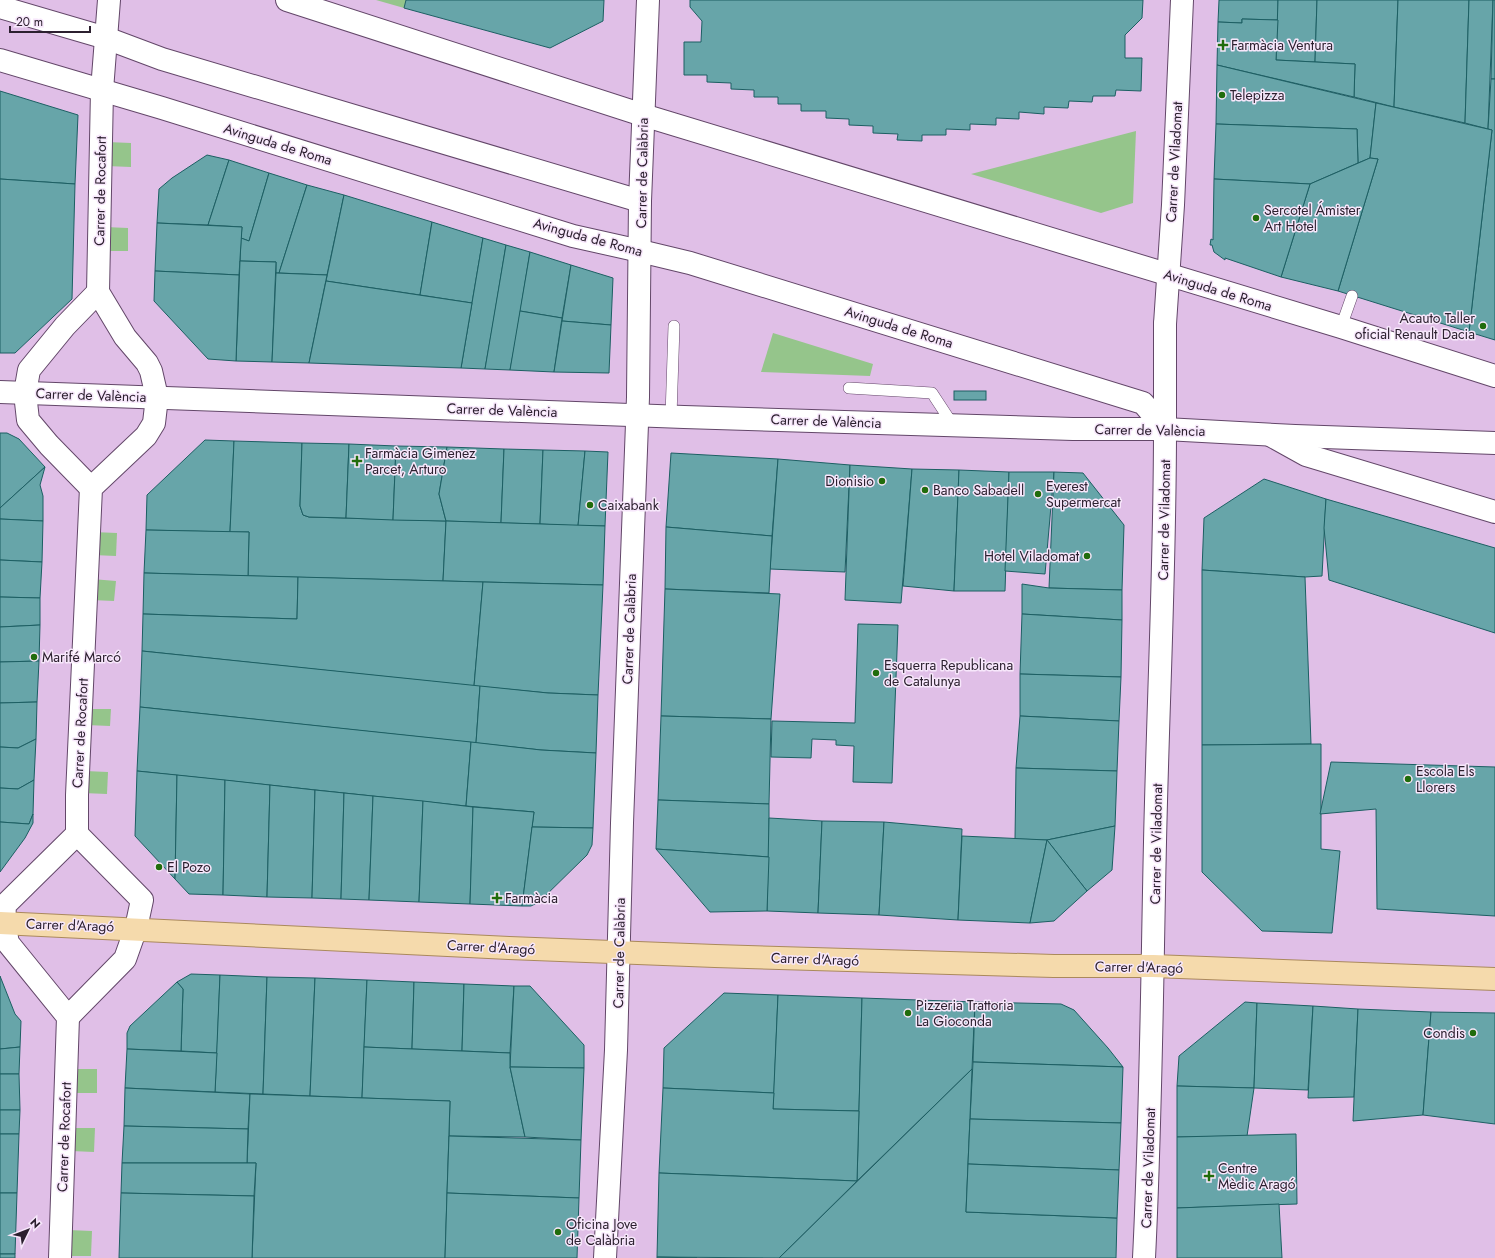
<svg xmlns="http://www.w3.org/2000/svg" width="1495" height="1258" font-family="Jost,sans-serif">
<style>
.green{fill:#95c58b}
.building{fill:#67a5a9;stroke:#1d5f63}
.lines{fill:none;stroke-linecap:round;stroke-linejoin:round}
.lane-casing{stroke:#634769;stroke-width:12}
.street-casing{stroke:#634769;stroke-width:24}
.secondary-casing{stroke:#634769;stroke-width:24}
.primary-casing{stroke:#aa895c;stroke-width:24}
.lane{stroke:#fff;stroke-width:11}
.street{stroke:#fff;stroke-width:22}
.secondary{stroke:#fff;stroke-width:22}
.primary{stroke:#f5daac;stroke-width:22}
.poi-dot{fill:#216c0c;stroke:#f7e7fb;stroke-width:1.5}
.labels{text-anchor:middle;stroke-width:3;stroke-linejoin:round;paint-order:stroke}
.poi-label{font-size:14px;fill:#2c202f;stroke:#f7e7fb;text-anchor:start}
.street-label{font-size:14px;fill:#2c202f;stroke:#f7e7fb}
</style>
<rect width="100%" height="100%" fill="#e0bfe7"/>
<g class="green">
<path d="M376,0H406L404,8Z"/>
<path d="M1136,131L1133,203L1101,213L971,174Z"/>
<path d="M107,142L131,143V167L106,166Z"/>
<path d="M105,227L128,228V251H104Z"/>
<path d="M773,333L873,364L870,376L761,372Z"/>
<path d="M93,532L117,533L116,556L93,555Z"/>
<path d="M92,579L116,581L114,601L91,600Z"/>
<path d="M87,709H111L110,726L86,725Z"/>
<path d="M85,771L108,772L107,794L83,793Z"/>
<rect x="73" y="1069" width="24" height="24"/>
<path d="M71,1128H95L94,1152L71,1151Z"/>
<path d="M68,1230L92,1231L91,1256H68Z"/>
</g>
<g class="building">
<path d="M406,0H604L603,21L550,48L404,8Z"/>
<path d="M690,0H1143L1142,18L1125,35V58H1142L1141,91L1116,90L1115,96H1093L1092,102L1069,101L1068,108L1044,107V114L1019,112V119L996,118V125L970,124V130L946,129V135H922V141L897,140L898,134L873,133V126L849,125V119L826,118V111H801V104H778V97H754V90L731,89V83L707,82V75H684V42H701L702,21L690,7Z"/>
<path d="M1219,0H1278V20L1242,19V23L1218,22Z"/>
<path d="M1278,0H1317L1315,62L1276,60Z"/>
<path d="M1317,0H1398L1394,107L1354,97L1355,64L1315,62Z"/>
<path d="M1398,0H1469L1465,123L1394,107Z"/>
<path d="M1469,0H1493L1488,129L1465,123Z"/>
<path d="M1493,0H1495V79H1491Z"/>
<path d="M1242,19L1278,20L1276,60L1355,64L1354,97L1217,65L1218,22L1242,23Z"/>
<path d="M1217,65L1376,103L1370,158L1358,163L1357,129L1216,124Z"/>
<path d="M1491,79H1495V340L1469,332L1492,130L1488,129Z"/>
<path d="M0,91L78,115L75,184L0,179Z"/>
<path d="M1376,103L1492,130L1469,332L1338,291L1378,159L1370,158Z"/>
<path d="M1216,124L1357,129L1358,163L1310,184L1214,179Z"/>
<path d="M207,155L229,160L208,225L157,223L159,189L172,178Z"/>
<path d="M1370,158L1378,159L1338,291L1281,277L1310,184Z"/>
<path d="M229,160L269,173L249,241L241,238L242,227L208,225Z"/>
<path d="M269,173L307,185L279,273H276V262L240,261L241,238L249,241Z"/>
<path d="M0,179L75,184L72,299L15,353H0Z"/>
<path d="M1214,179L1310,184L1281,277L1225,258V260L1214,252L1212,245H1210L1211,239L1213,240Z"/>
<path d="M307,185L344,195L327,275L279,273Z"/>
<path d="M344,195L432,222L420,295L326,281Z"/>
<path d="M432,222L483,238L472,303L420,295Z"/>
<path d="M157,223L242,227L239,275L155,271Z"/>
<path d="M483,238L506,245L493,324L485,369L461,368Z"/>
<path d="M506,245L530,252L515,344L510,370L485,369Z"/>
<path d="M530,252L571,265L562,318L520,311Z"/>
<path d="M240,261L276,262L272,362L236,361Z"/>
<path d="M571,265L613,278L611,325L562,321Z"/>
<path d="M155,271L239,275L236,361L208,359L154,301Z"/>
<path d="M276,273L327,275L309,363L272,362Z"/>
<path d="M326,281L472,303L461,368L309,363Z"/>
<path d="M520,311L562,318L554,372L510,370Z"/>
<path d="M562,321L611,325L609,373L554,372Z"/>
<rect x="954" y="391" width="32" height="9"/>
<path d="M0,433H7L19,439L45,467L0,508Z"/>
<path d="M205,440L234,441L230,532L146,530L147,495Z"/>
<path d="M234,441L302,443L300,506L303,515L309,517L446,521L443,581L248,576L249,532H230Z"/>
<path d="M302,443L349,444L346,518L309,517L303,515L300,506Z"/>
<path d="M349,444L396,446L393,520L346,518Z"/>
<path d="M396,446L447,447L439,494L446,521L393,520Z"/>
<path d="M447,447L504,449L501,523L446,521L439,494Z"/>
<path d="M504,449L543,450L540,524L501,523Z"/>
<path d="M543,450L585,451L578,526L540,524Z"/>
<path d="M585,451L608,452L605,526H578Z"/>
<path d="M671,453L778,459L772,536L666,527Z"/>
<path d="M778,459L850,465L845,572L770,569Z"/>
<path d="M850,465L912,469L901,603L845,600Z"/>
<path d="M45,467L40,485L43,496V521L0,519V508Z"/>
<path d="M912,469L959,470L954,591L903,586Z"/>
<path d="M959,470L1009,472L1005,591H954Z"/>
<path d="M1009,472H1054L1045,574L1005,571Z"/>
<path d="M1054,472L1083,473L1124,525L1122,590L1049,588Z"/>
<path d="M1264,479L1326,499L1322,576L1305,577L1202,570L1204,518Z"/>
<path d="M1326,499L1495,548V633L1329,580L1324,528Z"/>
<path d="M0,519L43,521L42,562L0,560Z"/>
<path d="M446,521L605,526L603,585L443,581Z"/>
<path d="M666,527L772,536L769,593L665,589Z"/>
<path d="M146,530L249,532L248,576L144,573Z"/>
<path d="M0,560L42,562L40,598L0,597Z"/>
<path d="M1202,570L1305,577L1311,744L1202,745Z"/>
<path d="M144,573L298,577L297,619L143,614Z"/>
<path d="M298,577L483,582L474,686L142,651L143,614L297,619Z"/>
<path d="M483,582L603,585L598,695L548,693L474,686Z"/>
<path d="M1022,584L1049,588L1122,590V620L1022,614Z"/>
<path d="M665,589L780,594L771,719L661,716Z"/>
<path d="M0,597L40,598V625L0,627Z"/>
<path d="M1022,614L1122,620L1121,677L1020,674Z"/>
<path d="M858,624L898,625L892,783L853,782L854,746L836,745V740L812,739L811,758L771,757L772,721L855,723Z"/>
<path d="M40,625L39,661L0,662V627Z"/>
<path d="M142,651L480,686L476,743L140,707Z"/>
<path d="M39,661L37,702L0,703V662Z"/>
<path d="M1020,674L1121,677L1119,721L1020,716Z"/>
<path d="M480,686L548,693L598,695L596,753L541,750L476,743Z"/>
<path d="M37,702L36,739L18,748L0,747V703Z"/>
<path d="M140,707L471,742L466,806L137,771Z"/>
<path d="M661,716L771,719L769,804L658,800Z"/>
<path d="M1020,716L1119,721L1117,771L1016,768Z"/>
<path d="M36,739L34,780L18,789L0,788V747L18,748Z"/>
<path d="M471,742L541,750L596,753L593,828L532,827L534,812L466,806Z"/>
<path d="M1321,744V849L1340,851L1332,933L1262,931L1202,872V745Z"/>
<path d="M1331,762L1495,767V916L1377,909L1376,809L1320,814Z"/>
<path d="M1016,768L1117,771L1115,826L1047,840L1015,839Z"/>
<path d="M137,771L177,775L175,879L135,836Z"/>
<path d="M177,775L225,780L223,895L189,894L175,879Z"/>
<path d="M34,780L33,814L29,824L0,822V788L18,789Z"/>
<path d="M225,780L270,785L267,897L223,895Z"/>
<path d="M270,785L315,790L312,898L267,897Z"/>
<path d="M315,790L344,793L341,899L312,898Z"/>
<path d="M344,793L373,796L369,900L341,899Z"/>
<path d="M373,796L423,801L419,902L369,900Z"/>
<path d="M658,800L769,804V857L656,849Z"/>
<path d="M423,801L473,807L470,904L419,902Z"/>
<path d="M473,807L534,812L522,906L470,904Z"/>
<path d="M33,814V823L25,838L0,872V822L29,824Z"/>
<path d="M769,818L822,821L818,913L767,911Z"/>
<path d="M822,821L884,822L879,915L818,913Z"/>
<path d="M884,822L962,829L958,920L879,915Z"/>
<path d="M1115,826L1112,870L1087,891L1047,840Z"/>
<path d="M532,827L593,828L592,845L587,855L539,902L531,906H522Z"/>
<path d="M962,836L1047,840L1030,923L958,920Z"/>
<path d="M1047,840L1087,891L1054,921L1030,923Z"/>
<path d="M656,849L769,857L767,911L710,912Z"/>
<path d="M191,974L220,975L217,1053L181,1051L183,989L177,982Z"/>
<path d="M220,975L267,977L263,1094L215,1092Z"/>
<path d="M0,976L15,1014L21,1021L20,1047L0,1049Z"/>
<path d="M267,977L315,978L310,1096L263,1094Z"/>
<path d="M315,978L367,980L362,1098L310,1096Z"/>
<path d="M367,980L414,982L412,1049L364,1047Z"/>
<path d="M177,982L183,989L181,1051L127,1049V1033L130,1026Z"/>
<path d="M414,982L464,984L462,1051L412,1049Z"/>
<path d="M464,984L514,986L510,1053L462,1051Z"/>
<path d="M514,986H530L584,1045V1068L510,1067Z"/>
<path d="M724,993L778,995L774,1093L663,1088L664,1048Z"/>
<path d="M778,995L862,998L859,1111L773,1109Z"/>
<path d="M862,998L975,1002L972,1069L857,1181Z"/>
<path d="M975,1002L1061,1004L1074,1010L1108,1048L1123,1067L973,1062Z"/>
<path d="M1245,1002L1257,1003L1254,1088L1177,1086L1179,1056Z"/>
<path d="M1257,1003L1313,1006L1308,1090L1254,1088Z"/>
<path d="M1313,1006L1358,1009L1354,1097L1308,1098Z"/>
<path d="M1358,1009L1431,1012L1423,1115L1353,1121Z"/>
<path d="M1431,1012L1495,1013V1124L1423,1115Z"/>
<path d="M20,1047L19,1074H0V1049Z"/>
<path d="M364,1047L510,1053V1067L525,1137L449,1136L450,1101L362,1098Z"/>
<path d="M127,1049L217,1053L215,1092L125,1088Z"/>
<path d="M973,1062L1123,1067L1121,1123L970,1119Z"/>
<path d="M510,1067L584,1068L581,1140L525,1137Z"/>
<path d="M972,1069L966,1212L1117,1218L1116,1258H779Z"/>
<path d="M0,1074H19L20,1110H0Z"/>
<path d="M1177,1086L1254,1088L1247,1136L1177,1137Z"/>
<path d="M125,1088L250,1094L248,1129L124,1126Z"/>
<path d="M663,1088L774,1093L773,1109L859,1111L857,1181L659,1173Z"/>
<path d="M250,1094L450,1101L445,1258H252L256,1163H247Z"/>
<path d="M0,1110H20L19,1134H0Z"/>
<path d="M970,1119L1121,1123L1119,1170L968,1164Z"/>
<path d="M124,1126L248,1129L247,1163H122Z"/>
<path d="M0,1134H19L17,1193H0Z"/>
<path d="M1296,1134L1297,1204L1177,1208V1137Z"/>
<path d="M449,1136L581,1140L579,1198L447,1193Z"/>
<path d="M122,1163H256L254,1196L121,1193Z"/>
<path d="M968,1164L1119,1170L1117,1218L966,1212Z"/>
<path d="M659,1173L857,1181L779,1258L657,1257Z"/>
<path d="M0,1193H17L15,1254H0Z"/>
<path d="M121,1193L254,1196L252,1258H119Z"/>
<path d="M447,1193L579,1198L577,1258H445Z"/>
<path d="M1279,1204L1282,1258H1177V1208Z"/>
<rect x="0" y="1254" width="15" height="4"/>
<path d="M657,1257L697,1258H657Z"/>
</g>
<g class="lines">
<g class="lane-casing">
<g id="lane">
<path d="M1341,327L1352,296"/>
<path d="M849,388L932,393L953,425"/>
<path d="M671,416L674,326"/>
</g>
</g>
<g class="street-casing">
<g id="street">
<path d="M643,115L1341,327L1495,376"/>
<path d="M640,251L690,263L1143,403L1165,429C1165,567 1158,704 1155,842C1152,980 1151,1119 1144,1258"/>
<path d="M1165,324L1173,205L1182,0"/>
<path d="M1270,435L1306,455L1495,512"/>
<path d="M91,488L49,445L28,420L25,393L29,370L65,326L98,292"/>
<path d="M68,1017L125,959L136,928L142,900L77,834V795L91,488L146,436L154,423L157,397L151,371L147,363L125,337L98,292L102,90"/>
<path d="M60,1258L68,1017L8,943L4,923L5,905L77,834"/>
<path d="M605,1258L616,1050L622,823L638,397L640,201L648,0"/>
</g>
</g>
<g class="secondary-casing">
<g id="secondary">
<path d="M287,0L643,115"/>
<path d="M0,7L106,38L162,59L640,201"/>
<path d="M0,60L162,108L573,236L640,251"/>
<path d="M102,90L109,0"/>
<path d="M0,392L684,417L1073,429H1165L1295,436L1495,443"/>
<path d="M1165,429V324"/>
</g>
</g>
<g class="primary-casing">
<path id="primary" d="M0,923L509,948L715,956L1054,966H1153L1495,979"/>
</g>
<use href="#lane" class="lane"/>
<use href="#street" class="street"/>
<use href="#secondary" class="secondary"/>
<use href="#primary" class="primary"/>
</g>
<g class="poi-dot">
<path d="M1221 39h4v4h4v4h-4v4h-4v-4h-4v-4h4z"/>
<circle cx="1222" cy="95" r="4"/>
<circle cx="1256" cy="218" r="4"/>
<circle cx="1483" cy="326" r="4"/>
<path d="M355 455h4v4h4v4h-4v4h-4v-4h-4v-4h4z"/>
<circle cx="882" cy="481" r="4"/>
<circle cx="925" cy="490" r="4"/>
<circle cx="1038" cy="494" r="4"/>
<circle cx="590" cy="505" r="4"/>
<circle cx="1087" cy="556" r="4"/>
<circle cx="34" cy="657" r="4"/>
<circle cx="876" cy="673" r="4"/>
<circle cx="1408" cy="779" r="4"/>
<circle cx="159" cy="867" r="4"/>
<path d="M495 892h4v4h4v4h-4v4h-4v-4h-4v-4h4z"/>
<circle cx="908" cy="1013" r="4"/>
<circle cx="1473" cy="1033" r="4"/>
<path d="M1207 1170h4v4h4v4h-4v4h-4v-4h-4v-4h4z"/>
<circle cx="558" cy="1232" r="4"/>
</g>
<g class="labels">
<g class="poi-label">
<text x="1231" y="50">Farmàcia Ventura</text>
<text x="1230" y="100">Telepizza</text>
<text x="1264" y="215">Sercotel Ámister<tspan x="1264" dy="16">Art Hotel</tspan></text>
<text x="1475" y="323" text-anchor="end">Acauto Taller<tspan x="1475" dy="16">oficial Renault Dacia</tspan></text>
<text x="365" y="458">Farmàcia Gimenez<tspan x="365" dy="16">Parcet, Arturo</tspan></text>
<text x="874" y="486" text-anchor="end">Dionisio</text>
<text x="1046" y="491">Everest<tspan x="1046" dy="16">Supermercat</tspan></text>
<text x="933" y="495">Banco Sabadell</text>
<text x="598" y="510">Caixabank</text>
<text x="1079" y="561" text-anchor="end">Hotel Viladomat</text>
<text x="42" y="662">Marifé Marcó</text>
<text x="884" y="670">Esquerra Republicana<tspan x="884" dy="16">de Catalunya</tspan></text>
<text x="1416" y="776">Escola Els<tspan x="1416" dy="16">Llorers</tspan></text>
<text x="167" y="872">El Pozo</text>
<text x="505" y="903">Farmàcia</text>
<text x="916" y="1010">Pizzeria Trattoria<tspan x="916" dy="16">La Gioconda</tspan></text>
<text x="1465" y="1038" text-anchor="end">Condis</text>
<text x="1218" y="1173">Centre<tspan x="1218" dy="16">Mèdic Aragó</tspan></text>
<text x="566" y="1229">Oficina Jove<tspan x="566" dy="16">de Calàbria</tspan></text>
</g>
<g class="street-label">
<text transform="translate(278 144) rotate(17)" y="5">Avinguda de Roma</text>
<text transform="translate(1174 162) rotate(-87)" y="5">Carrer de Viladomat</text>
<text transform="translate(642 173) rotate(-89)" y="5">Carrer de Calàbria</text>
<text transform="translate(100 191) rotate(-89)" y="5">Carrer de Rocafort</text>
<text transform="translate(588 237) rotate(15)" y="5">Avinguda de Roma</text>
<text transform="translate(1218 290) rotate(17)" y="5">Avinguda de Roma</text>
<text transform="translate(899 327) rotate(17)" y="5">Avinguda de Roma</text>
<text transform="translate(91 395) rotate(2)" y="5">Carrer de València</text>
<text transform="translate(502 410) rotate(2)" y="5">Carrer de València</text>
<text transform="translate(826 421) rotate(2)" y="5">Carrer de València</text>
<text transform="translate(1150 430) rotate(1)" y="5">Carrer de València</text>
<text transform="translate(1164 520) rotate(-89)" y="5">Carrer de Viladomat</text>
<text transform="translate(629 629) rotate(-88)" y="5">Carrer de Calàbria</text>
<text transform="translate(80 733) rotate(-87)" y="5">Carrer de Rocafort</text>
<text transform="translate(1156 844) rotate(-89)" y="5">Carrer de Viladomat</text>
<text transform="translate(70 925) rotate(2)" y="5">Carrer d'Aragó</text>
<text transform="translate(491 947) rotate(3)" y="5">Carrer d'Aragó</text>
<text transform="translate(619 953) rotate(-89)" y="5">Carrer de Calàbria</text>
<text transform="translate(815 959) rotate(2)" y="5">Carrer d'Aragó</text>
<text transform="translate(1139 967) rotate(1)" y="5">Carrer d'Aragó</text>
<text transform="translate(64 1137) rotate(-88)" y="5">Carrer de Rocafort</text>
<text transform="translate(1148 1168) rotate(-88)" y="5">Carrer de Viladomat</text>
</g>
</g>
<g transform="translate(28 1230) rotate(47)" stroke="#f7e7fb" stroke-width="3" paint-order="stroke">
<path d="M0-3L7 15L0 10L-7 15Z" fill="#2c202f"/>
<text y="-6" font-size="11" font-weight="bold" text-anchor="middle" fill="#2c202f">N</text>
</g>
<path d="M10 26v6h80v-6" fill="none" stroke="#2c202f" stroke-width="2"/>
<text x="16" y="26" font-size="12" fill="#2c202f" stroke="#f7e7fb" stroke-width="3" paint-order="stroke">20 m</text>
</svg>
